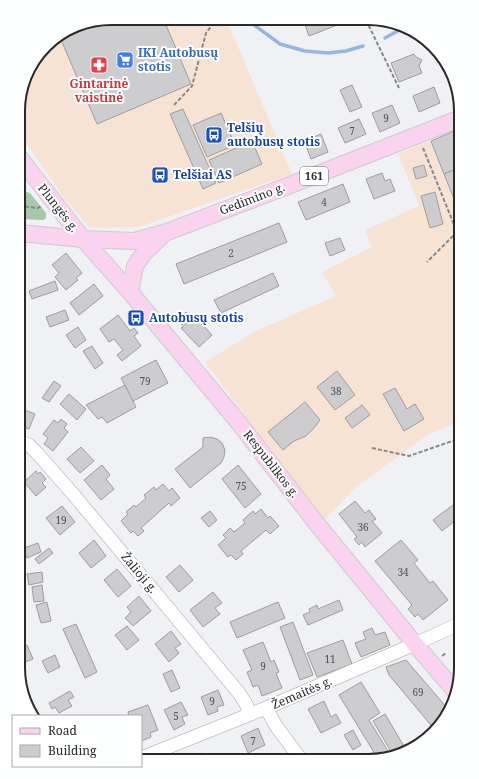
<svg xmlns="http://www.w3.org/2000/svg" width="479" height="779" font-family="'Noto Serif',serif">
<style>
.commercial{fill:#f7e3d4}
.green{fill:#a5c9a9}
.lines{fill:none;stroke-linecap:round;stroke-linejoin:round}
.stream{stroke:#95b6e2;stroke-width:3.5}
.building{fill:#cdcdd0;stroke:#9d9d9f}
.minor-casing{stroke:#a2a2a4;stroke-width:14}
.major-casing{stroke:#ccc;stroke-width:18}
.path{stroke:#87888a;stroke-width:2;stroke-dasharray:4 2;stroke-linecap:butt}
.minor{stroke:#fff;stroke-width:13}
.major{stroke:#fbd3f1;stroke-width:16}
.labels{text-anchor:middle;stroke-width:4;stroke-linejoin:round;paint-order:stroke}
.number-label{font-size:10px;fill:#525254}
.shield{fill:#feffff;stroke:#69696a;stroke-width:1}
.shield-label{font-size:11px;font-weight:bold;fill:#29292a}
.shop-label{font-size:12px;font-weight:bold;fill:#366cbe;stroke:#feffff;text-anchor:start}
.health-label{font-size:12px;font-weight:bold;fill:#be3a42;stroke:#feffff}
.transit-label{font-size:12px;font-weight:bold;fill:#164399;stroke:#feffff;text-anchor:start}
.street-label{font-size:12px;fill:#29292a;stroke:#feffff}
.rim{fill:none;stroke:#29292a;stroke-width:2}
</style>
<rect width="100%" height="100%" fill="#f0f1f4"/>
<g class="commercial">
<path d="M111,18L218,19L230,28L292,174L139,227L90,228L64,198L33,153L19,134V99L28,70L49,41L75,25Z"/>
<path d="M461,128V421L429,434L356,487L324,520L205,362L256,331L336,296L322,272L372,247L365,230L419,206L398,154Z"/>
</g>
<path class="green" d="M24,191L30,193L46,213V218L43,220L19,219V193Z"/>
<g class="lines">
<g class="stream">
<path d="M246,19L280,44L305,51L328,53L346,51L363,46"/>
<path d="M385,38L403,28"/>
</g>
</g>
<g class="building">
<path d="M111,18H163L191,84L97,124L59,35L76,25Z"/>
<path d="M303,19L350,20L309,36Z"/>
<path d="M436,50L449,69L443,71Z"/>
<path d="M414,54L416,57L422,60L419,66L422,73L399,82L391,63Z"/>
<path d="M455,81L459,99H458L451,83Z"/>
<path d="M352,85L362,107L350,112L340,90Z"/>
<path d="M434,87L440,103L419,112L413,96Z"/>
<path d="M392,105L400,123L380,132L372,113Z"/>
<path d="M183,109L216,183L203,189L170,114Z"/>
<path d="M221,113L235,145L207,157L193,125Z"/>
<path d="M359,119L366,134L345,143L338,128Z"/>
<path d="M461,128V167L444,174L431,141Z"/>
<path d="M321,134L328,152L311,159L304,141Z"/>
<path d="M252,141L262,164L219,183L209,160Z"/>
<path d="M424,165L427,176L416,179L413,168Z"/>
<path d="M461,167V216L444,174Z"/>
<path d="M382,173L385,181L390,179L395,191L374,199L366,179Z"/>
<path d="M343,184L350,202L306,220L298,202Z"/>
<path d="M435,192L443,224L430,228L421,196Z"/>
<path d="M279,223L287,242L184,284L176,264Z"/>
<path d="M340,238L345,250L330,256L325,243Z"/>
<path d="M66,253L82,273L76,278L78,280L66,290L55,277L59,273L52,265Z"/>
<path d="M273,273L279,286L221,313L214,300Z"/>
<path d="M55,281L58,290L32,299L29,291Z"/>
<path d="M94,284L103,296L79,315L70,303Z"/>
<path d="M65,310L69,320L50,327L46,317Z"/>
<path d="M186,312L191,317L182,325L177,320Z"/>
<path d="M118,315L130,331L134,328L138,333L134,336L141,346L122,361L117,355L123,350L114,339L109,342L100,329Z"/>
<path d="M195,316L212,335L199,347L181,328Z"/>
<path d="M78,327L86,340L75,348L66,335Z"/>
<path d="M92,346L103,363L95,369L83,351Z"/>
<path d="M156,360L168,383L133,401L121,378Z"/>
<path d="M337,371L355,395L335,410L317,387Z"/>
<path d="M54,381L61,386L49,402L42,398Z"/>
<path d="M125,385L136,407L107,423L102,417L98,419L86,405Z"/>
<path d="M395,388L407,409L415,404L424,419L404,431L383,394Z"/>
<path d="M69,394L86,409L77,420L60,404Z"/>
<path d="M305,402L320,420L314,428L306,436L294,441L283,450L268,432Z"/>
<path d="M362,405L370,415L352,428L345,418Z"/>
<path d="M20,408L35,414L29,429L18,425V411Z"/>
<path d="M61,419L67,424L64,428L68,432L53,451L44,444L48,438L43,434L54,420L58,423Z"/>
<path d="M210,437L217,439L222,443L225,450L224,457L221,463L190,488L175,469L203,447V438Z"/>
<path d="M81,447L94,461L80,473L67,459Z"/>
<path d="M102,465L110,475L106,479L114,489L101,500L84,480Z"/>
<path d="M238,465L261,494L245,508L222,479Z"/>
<path d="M36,471L38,474L40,472L46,479L42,483L46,487L36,496L24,482Z"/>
<path d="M163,484L169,491L172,488L180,498L171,506L169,503L141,528L144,531L138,536L133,531L131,533L121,521L128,514L126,512L134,505L136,507L146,498L144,495L154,487L156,490Z"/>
<path d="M461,499V516L442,531L433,520Z"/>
<path d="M355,501L365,513L369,510L376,519L372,521L382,533L365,547L362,542L359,545L354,539L357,537L339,514Z"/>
<path d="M62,506L75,522L60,535L46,518Z"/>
<path d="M261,509L268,518L270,516L279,526L270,534L266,530L241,551L243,554L236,560L231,555L228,557L218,545L226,538L223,535L230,528L234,532L245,523L243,520L253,511L255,514Z"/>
<path d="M210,511L217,520L209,527L201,518Z"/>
<path d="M94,540L106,556L91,568L79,553Z"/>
<path d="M401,540L418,560L414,563L430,583L433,581L448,600L423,620L418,614L415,617L408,609L412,605L375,561Z"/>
<path d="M38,543L41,552L27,558L24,548Z"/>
<path d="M49,548L53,553L39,564L35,559Z"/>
<path d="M180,565L193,580L179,592L166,577Z"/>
<path d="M117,569L131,586L118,597L104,580Z"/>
<path d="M42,572L43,582L29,585L27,574Z"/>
<path d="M42,585L44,601L34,602L32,587Z"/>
<path d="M213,592L222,603L215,608L220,614L203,627L190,610Z"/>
<path d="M139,596L151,611L133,626L125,618L131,612L127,607Z"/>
<path d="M339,600L343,610L308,625L303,615L310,612L309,609L317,605L318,609Z"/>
<path d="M47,602L51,621L41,623L36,605Z"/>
<path d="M278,602L285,618L237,638L230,622Z"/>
<path d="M293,622L313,675L300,680L280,627Z"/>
<path d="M76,624L97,672L85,678L63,629Z"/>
<path d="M127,626L139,640L127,650L115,635Z"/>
<path d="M372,628L375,635L385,632L390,645L361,657L355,643L366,639L363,632Z"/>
<path d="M171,631L181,644L175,648L179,653L169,662L155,644Z"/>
<path d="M343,640L352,664L317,677L307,653Z"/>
<path d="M263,642L271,662L274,660L279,672L276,673L282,688L262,696L258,685L253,687L247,672L252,670L243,650Z"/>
<path d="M27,645L33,659L18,665V649Z"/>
<path d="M55,655L60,667L48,673L42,661Z"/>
<path d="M406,660L448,709L442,725L435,730L389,675L386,667Z"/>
<path d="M172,670L180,688L171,692L163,674Z"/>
<path d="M361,682L380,713L369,720L391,756L378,759L339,695Z"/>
<path d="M218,690L224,705L217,707L218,711L208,715L201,697Z"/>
<path d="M70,691L74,697L68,700L72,706L59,713L55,707L52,709L49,703Z"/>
<path d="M324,701L331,717L336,714L341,723L321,733L308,709Z"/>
<path d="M181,702L188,715L182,717L185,724L174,730L164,710Z"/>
<path d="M148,705L158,730L150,733L151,737L141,741V716H129L128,712Z"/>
<path d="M385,714L405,748L393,755L373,721Z"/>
<path d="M258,728L265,745L248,753L241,736Z"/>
<path d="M353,730L361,745L353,750L344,735Z"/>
<path d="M202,753L205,760H185Z"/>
</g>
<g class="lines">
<g class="minor-casing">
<g id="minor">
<path d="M18,440L29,445L37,453L73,494L239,693L246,704L250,714"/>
<path d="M266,708L276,726L302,761"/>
<path d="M141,758L266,708L415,644L461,623"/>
</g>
</g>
<g class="major-casing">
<g id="major">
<path d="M19,157L83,239L130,292L239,423L317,524L415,644L455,691"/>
<path d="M19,233L83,239L134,241L167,232L285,187L461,118"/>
<path d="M130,292L135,266L144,253L164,234"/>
</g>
</g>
<g class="path">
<path d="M366,20L399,88"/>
<path d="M174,105L192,86L206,33L217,19"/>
<path d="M423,148L457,232L427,262"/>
<path d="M19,206L38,208L41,206"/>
<path d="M372,448L409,456L461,438"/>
<path d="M442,656L446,653"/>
</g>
<use href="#minor" class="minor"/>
<use href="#major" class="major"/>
</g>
<defs>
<g id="supermarket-square" transform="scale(0.9)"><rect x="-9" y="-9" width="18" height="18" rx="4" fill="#3f7fe0" stroke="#feffff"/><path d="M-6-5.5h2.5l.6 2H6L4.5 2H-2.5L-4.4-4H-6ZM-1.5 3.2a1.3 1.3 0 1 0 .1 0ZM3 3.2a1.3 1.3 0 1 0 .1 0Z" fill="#fff"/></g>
<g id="pharmacy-square" transform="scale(0.9)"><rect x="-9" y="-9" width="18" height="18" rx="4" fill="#e0444e" stroke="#feffff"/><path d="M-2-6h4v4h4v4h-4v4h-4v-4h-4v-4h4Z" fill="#fff"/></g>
<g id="bus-square" transform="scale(0.9)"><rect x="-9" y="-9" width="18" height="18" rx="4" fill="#1a4fb4" stroke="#feffff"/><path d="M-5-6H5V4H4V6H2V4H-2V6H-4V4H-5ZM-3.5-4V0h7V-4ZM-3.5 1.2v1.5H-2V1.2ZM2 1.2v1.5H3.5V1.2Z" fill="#fff"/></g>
</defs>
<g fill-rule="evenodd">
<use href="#supermarket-square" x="125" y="60"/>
<use href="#pharmacy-square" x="99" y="65"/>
<use href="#bus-square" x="214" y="135"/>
<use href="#bus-square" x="160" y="175"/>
<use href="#bus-square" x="136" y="318"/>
</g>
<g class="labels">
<g class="number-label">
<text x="386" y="122">9</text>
<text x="352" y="135">7</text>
<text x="324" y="206">4</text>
<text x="231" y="257">2</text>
<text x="145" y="385">79</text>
<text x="336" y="395">38</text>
<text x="241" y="490">75</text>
<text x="61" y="524">19</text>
<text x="363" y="531">36</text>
<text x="403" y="576">34</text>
<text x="330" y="663">11</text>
<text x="263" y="670">9</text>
<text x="418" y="696">69</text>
<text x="212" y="705">9</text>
<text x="176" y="720">5</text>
<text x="253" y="745">7</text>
</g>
<rect class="shield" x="300" y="167" width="28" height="18" rx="3"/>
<g class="shield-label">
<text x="314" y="180">161</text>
</g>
<g class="shop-label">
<text x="138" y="57">IKI Autobusų<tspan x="138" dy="14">stotis</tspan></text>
</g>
<g class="health-label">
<text x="99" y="88">Gintarinė<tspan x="99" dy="14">vaistinė</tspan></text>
</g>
<g class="transit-label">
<text x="227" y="132">Telšių<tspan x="227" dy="14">autobusų stotis</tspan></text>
<text x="173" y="179">Telšiai AS</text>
<text x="149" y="322">Autobusų stotis</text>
</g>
<g class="street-label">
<text transform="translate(252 199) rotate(-21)" y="4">Gedimino g.</text>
<text transform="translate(58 208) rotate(52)" y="4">Plungės g.</text>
<text transform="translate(271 464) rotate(52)" y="4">Respublikos g.</text>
<text transform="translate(139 573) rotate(50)" y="4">Žalioji g.</text>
<text transform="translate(302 693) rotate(-23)" y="4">Žemaitės g.</text>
</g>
</g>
<path d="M0 0H479V779H0ZM111 25H368A86 86 0 0 1 454 111V668A86 86 0 0 1 368 754H111A86 86 0 0 1 25 668V111A86 86 0 0 1 111 25Z" fill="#feffff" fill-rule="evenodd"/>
<path class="rim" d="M111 25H368A86 86 0 0 1 454 111V668A86 86 0 0 1 368 754H111A86 86 0 0 1 25 668V111A86 86 0 0 1 111 25Z"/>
<rect x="12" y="715" width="130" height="52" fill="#feffff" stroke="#a9a9aa"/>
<rect x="20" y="728" width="20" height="6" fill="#fbd3f1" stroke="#a9a9aa"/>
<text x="48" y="735" font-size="12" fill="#29292a">Road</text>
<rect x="20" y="745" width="20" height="12" fill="#cdcdd0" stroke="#a9a9aa"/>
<text x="48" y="755" font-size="12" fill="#29292a">Building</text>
</svg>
